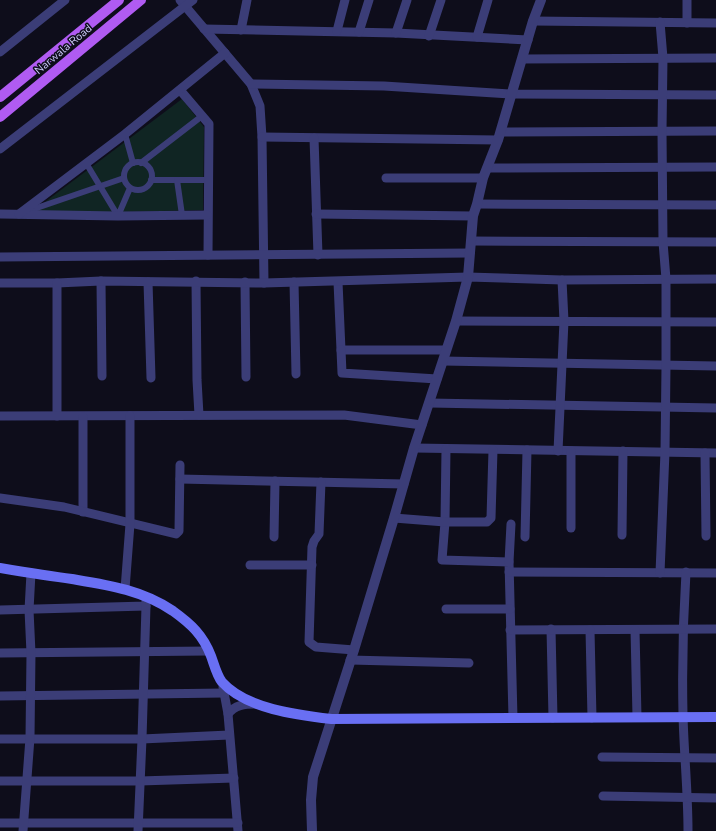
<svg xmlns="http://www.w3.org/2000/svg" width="716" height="831" font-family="'Nunito Sans',sans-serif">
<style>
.green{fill:#102523}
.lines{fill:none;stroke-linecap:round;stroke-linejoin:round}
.pedestrian{stroke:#3b3d77;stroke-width:6}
.minor{stroke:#3b3d77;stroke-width:9}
.tertiary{stroke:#3b3d77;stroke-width:10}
.secondary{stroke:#696ff3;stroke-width:10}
.primary{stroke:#b05bf2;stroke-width:10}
.labels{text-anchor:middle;stroke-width:3;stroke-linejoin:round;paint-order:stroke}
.street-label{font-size:11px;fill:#cdcbfb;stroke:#0e0d1b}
</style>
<rect width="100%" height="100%" fill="#0e0d1b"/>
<path class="green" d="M182,99L204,127L203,210L39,214L37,208Z"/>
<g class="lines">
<g class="pedestrian">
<path d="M125,134L133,163"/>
<circle cx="138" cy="176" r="14"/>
<path d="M86,163L118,216L130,188"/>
<path d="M141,163L202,116"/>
<path d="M151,180H208"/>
<path d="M177,180L182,215"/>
<path d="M25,212L124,178"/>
</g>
<g class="minor">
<path d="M180,0L251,84L260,106L262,137L264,283"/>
<path d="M687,0V23"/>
<path d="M533,21L716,23"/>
<path d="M204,29L396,33L528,40"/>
<path d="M241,30L247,0"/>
<path d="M337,31L345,0"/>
<path d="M359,32L369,0"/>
<path d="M396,33L407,0"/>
<path d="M429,36L441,0"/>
<path d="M477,37L488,0"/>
<path d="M0,52L65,0"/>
<path d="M522,59L716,58"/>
<path d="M251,84L384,86L511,94L716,95"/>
<path d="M180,90L209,124L208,255"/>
<path d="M501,132L716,131"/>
<path d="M262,137L498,140"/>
<path d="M314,138L318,255"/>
<path d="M0,149L193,0"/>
<path d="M488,168L716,167"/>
<path d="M386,178H483"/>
<path d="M477,204L716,205"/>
<path d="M0,214L118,216L207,215"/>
<path d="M19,214L125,134L225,53"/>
<path d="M316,214L473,216"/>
<path d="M471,241L716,242"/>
<path d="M0,257L470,253"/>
<path d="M101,281L102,376"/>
<path d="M196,281L197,380L199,415"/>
<path d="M148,282L151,378"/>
<path d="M245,282L246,377"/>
<path d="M294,282L296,374"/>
<path d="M338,282L341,350H446"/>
<path d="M0,283H57L101,281L264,283L468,277L562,280L716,279"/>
<path d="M57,283V416"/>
<path d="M456,321L716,322"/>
<path d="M341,350L342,373L437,379"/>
<path d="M443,361L716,366"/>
<path d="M430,403L716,408"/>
<path d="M0,416L344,415L422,425"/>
<path d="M83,417V512"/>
<path d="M414,448L716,453"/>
<path d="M446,449L445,522L442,560L509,562L513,718"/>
<path d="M558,451L564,321L562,280"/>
<path d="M571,451V528"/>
<path d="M705,453L706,536"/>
<path d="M180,479L404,484"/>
<path d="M321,482L319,534L314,541L312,547L309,642L316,647L354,650"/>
<path d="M0,498L64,507L176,534L179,531L180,465"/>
<path d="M394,518L445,522H487L491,518L493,450"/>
<path d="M622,535L623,451"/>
<path d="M274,537L275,481"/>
<path d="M525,537L527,450"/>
<path d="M509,562L511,524"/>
<path d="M250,565H312"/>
<path d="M509,572L716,573"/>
<path d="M686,572C683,620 682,668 683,715C684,754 688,792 688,831"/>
<path d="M660,573L665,452L666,366V279L663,242L662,131L663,58L660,22"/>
<path d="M125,589L130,524V416"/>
<path d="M446,609H510"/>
<path d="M0,610L146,606V601"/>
<path d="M551,629L553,718"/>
<path d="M510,630L716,629"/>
<path d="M590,630L592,718"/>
<path d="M635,630L637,717"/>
<path d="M0,653L209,651"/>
<path d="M350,660L469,663"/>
<path d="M223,687L228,714L238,831"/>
<path d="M0,696L224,693"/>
<path d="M228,714C235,705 244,704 256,704"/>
<path d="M0,739H142L229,735"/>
<path d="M602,757L716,758"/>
<path d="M0,781H140L234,778"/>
<path d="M603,796L716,798"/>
<path d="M0,823H238"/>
<path d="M23,831L30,738L31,653L29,610L31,573"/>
<path d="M138,831L142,739L146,606"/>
</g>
<path class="tertiary" d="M312,831L311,800L313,777L354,650L394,518L414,448L456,321L468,277L473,216L477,204L483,178L498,140L533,21L541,0"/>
<path class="secondary" d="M0,568C24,572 48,576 72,579C108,585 142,590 173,611C191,624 203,635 211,656C214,664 217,676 222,682C246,709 298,715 332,719L716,717"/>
<g class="primary">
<path d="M0,97L119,0"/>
<path d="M0,117L141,0"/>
</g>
</g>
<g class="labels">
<g class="street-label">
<text transform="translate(63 49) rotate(-40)" y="4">Narwala Road</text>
</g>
</g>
</svg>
